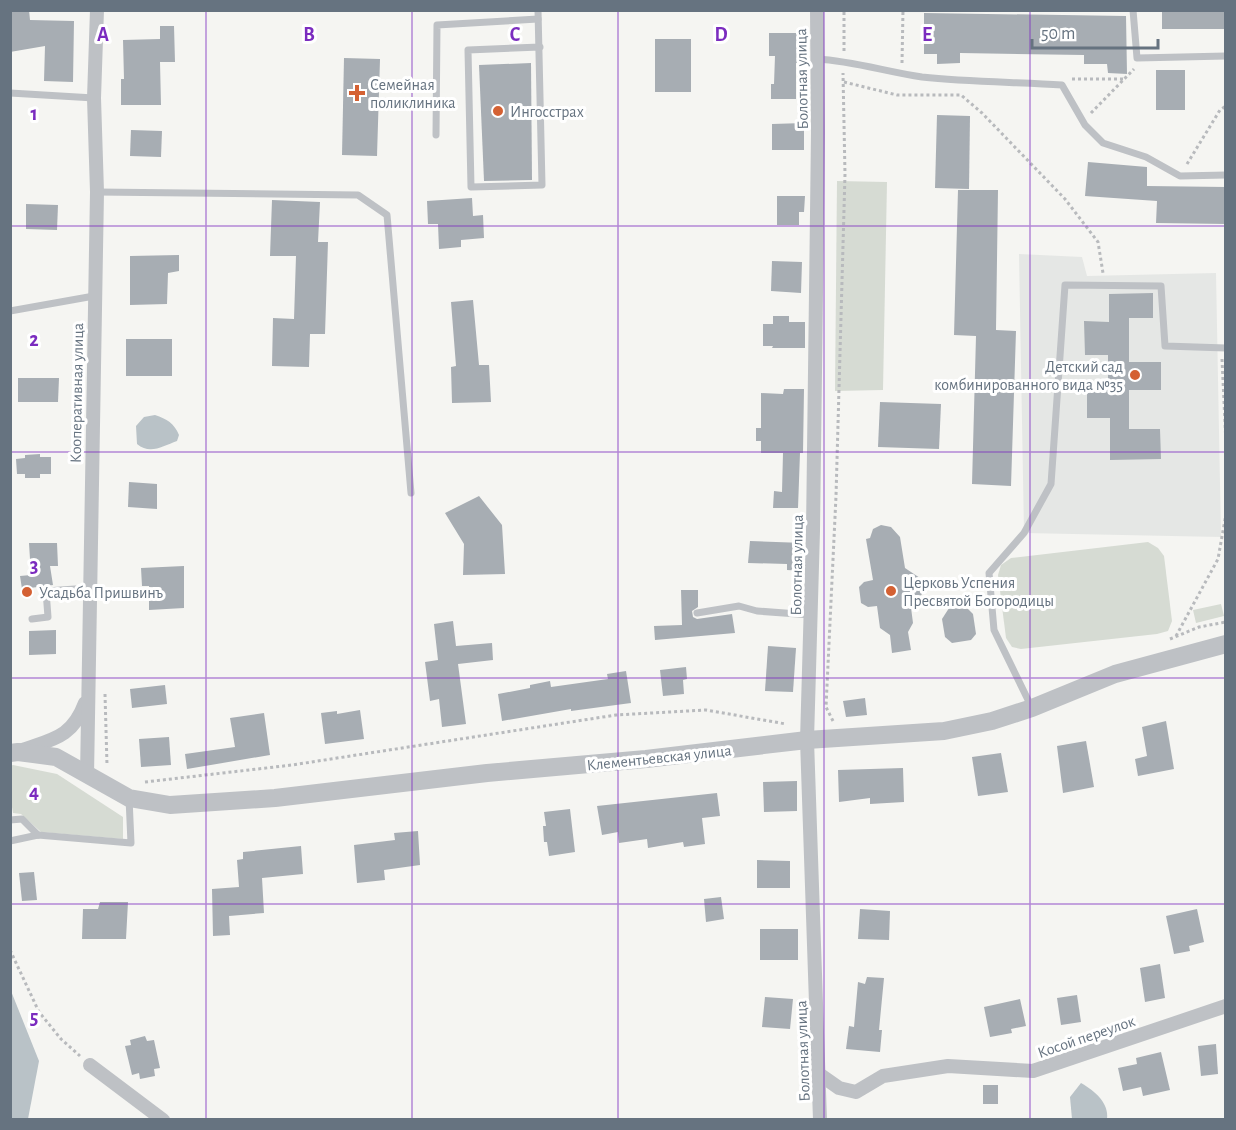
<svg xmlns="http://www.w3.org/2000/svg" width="1236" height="1130" font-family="'Alegreya Sans',sans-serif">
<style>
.built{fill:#e5e7e5}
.green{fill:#d6dbd3}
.water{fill:#b9c2c7}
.building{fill:#a7adb3}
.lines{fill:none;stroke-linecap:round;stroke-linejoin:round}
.path{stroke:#b8babd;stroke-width:3;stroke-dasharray:3 3;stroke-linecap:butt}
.service{stroke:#bec1c5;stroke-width:7}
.minor{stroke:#bec1c5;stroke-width:14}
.tertiary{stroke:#bec1c5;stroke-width:18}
.grid{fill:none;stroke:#7b2cbf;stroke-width:1.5;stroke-opacity:0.55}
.poi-dot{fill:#d46133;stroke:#fff;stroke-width:2}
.labels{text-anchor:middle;stroke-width:6;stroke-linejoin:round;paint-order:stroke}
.street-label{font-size:16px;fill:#667380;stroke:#fff}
.poi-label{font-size:16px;fill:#667380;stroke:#fff;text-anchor:start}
.grid-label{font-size:20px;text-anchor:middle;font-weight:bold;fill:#7b2cbf;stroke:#fff;stroke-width:6;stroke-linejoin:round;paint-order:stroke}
</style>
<rect width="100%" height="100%" fill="#f5f5f2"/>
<path class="built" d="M1019,254L1082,257L1087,276L1216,273L1221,537L1024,533Z"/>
<g class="green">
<path d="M837,181L887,182L883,390L835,391Z"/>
<path d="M1148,542L1158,548L1164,556L1172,621L1168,631L1157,634L1021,649L1012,647L1006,638L998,575L1001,565L1011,558Z"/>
<path d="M1221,604L1224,616L1196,623L1193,610Z"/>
<path d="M13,765L57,774L123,817V839L41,832L21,814L13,813L11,801L10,766Z"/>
</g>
<g class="water">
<path d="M155,415C167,419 174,423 179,435L177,441C163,446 150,455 137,444L136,426L144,417Z"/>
<path d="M11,991L39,1061L28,1119H11Z"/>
<path d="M1081,1083C1095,1091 1109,1103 1107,1119H1072L1070,1097Z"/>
</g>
<g class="building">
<path d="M10,10H29L30,20L74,21L73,82L44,81L45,46L10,52Z"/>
<rect x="1162" y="10" width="64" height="19"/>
<path d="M924,13L1126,16L1127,74L1108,73L1107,64H1084V55L960,53V63L937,64V54H924Z"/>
<path d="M160,26H174L175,62H160L161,105H121V79H124L123,40L160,39Z"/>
<path d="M769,33H801V63H796V99H771V84H774L775,56H769Z"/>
<rect x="655" y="39" width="36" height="53"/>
<path d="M344,58L380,59L377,156L342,155Z"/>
<path d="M531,63L532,180L484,181L479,65Z"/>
<rect x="1156" y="70" width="29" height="40"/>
<path d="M937,115L970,116L969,189L935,188Z"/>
<path d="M804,123V150H772V124Z"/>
<path d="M131,130L162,131L161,157L130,156Z"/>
<path d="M1088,162L1147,167V186L1226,187V224L1156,223L1157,201L1085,196Z"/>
<path d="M958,190H998L996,330L1016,331L1011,486L972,484L976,336L954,335Z"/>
<path d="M777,196H805L804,212H799V225H777Z"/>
<path d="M472,198L473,216L483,215L484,238L461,240V247L439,249L438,224H428L427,201Z"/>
<path d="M272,200L320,202L318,242H328L325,334H310L309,367L272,366L273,318L294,319L296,256H270Z"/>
<path d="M26,204L58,205L57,230L26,229Z"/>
<path d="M179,255V271L168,273L167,304L130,305V256Z"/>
<path d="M772,261L802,262L801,293L771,291Z"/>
<path d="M1153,293V318H1129V362H1161V390H1129V429H1160L1161,459L1110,460V418H1087V388H1108V355H1085L1084,321L1109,322V294Z"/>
<path d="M473,300L479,365H489L491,402L452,403L451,367L456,366L451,302Z"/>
<path d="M773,316H789V322H805V348H772L773,346H763V324H773Z"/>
<rect x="126" y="339" width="46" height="37"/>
<path d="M18,378H59L58,402H18Z"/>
<path d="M784,389H804L803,453H800L798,508H773L774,491L782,492L783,453H761V441H756V428H761V393L783,394Z"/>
<path d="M880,402L941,404L939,449L878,447Z"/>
<path d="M40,454V457H51V474H40V478H25V474H17L16,459L25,458V455Z"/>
<path d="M129,482L157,484V509L128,507Z"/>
<path d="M479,496L502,525L505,574L463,575L464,544L445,513Z"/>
<path d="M881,525L891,527L900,537L905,568L920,578L922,594L918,599L910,600L913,623L908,632L911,650L892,653L890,635L880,628L877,606L868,607L861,603L859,587L864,582L873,580L866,539L870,538L873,529Z"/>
<path d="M750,541L804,543L803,571L787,570V564L748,563Z"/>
<path d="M29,543H57L58,566H50L53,585L22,589L20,576L31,575Z"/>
<path d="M184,566V608L149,610V586H142L141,568Z"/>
<path d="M681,590H698V607L692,611L693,617L697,619L732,614L735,633L655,640L654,626L682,625Z"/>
<path d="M957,603L964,605L973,614L976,634L971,640L952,643L945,637L942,619L951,605Z"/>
<path d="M453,621L456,646L492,643L493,660L458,664L466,724L442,727L439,699L430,701L425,662L438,660L434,624Z"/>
<path d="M56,630V654L29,655V631Z"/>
<path d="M768,646L796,648L793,692L765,691Z"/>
<path d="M686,667L687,679L683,680L684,694L663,696L660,670Z"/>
<path d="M626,671L631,703L571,711V709L502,721L498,694L530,688V685L550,681L551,687L608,679L607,674Z"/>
<path d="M165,685L167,704L132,708L130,689Z"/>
<path d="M865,698L867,715L846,717L843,701Z"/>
<path d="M360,710L364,739L325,744L321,713L337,711V714Z"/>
<path d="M264,713L270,755L187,769L185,754L235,747L230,718Z"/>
<path d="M1166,721L1174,769L1138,776L1135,759L1147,756L1142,727Z"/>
<path d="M169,737L171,765L141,767L139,739Z"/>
<path d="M1086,741L1094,787L1063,793L1057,746Z"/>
<path d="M1001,753L1008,792L978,796L972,757Z"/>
<path d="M903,768L904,802L870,804V798L839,802L838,770Z"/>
<path d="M797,781V811L764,812L763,782Z"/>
<path d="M717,793L720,816L702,818L705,844L684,847L683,842L648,848L647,839L619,843L618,832L602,835L597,806Z"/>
<path d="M570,809L575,852L549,856L547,842H544L543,826H546L544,812Z"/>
<path d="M418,831L420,865L384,870L385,880L357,883L354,845L395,840L394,833Z"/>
<path d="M301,846L303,874L262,878L264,913L229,916L230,935L213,936L212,889L239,887L237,860L243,859V852Z"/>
<path d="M757,860L790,861V888H757Z"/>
<path d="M34,872L37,900L22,901L19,873Z"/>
<path d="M721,897L724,919L706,922L704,899Z"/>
<path d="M100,902H128L126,939H82L83,909H98Z"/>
<path d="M860,909L890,911L889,940L858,939Z"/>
<path d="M1197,909L1204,942L1189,946L1190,951L1174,954L1166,916Z"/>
<rect x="760" y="929" width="38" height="31"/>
<path d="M1160,964L1165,998L1145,1002L1140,968Z"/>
<path d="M867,977L884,978L879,1030H882L880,1052L846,1049L849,1026L854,1027L858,982L865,984Z"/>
<path d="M1077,995L1081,1022L1061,1025L1057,998Z"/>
<path d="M765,997L793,999L790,1029L762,1027Z"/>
<path d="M1020,999L1026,1026L1011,1029L1012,1033L990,1037L984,1007Z"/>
<path d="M145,1036L147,1041L154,1040L160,1068L154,1069L155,1076L140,1079L139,1073L132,1075L125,1046L131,1045L130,1040Z"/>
<path d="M1216,1044L1218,1074L1201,1076L1198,1046Z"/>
<path d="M1161,1052L1170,1090L1143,1096L1141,1087L1123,1091L1118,1068L1137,1064L1136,1058Z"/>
<rect x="983" y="1085" width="15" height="19"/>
</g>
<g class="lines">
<g class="path">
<path d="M844,51V10"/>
<path d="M902,63L903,10"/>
<path d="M1072,79H1124"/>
<path d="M844,82L897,95H961L982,113L1065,199L1098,242L1103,273"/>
<path d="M1091,113L1134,69"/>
<path d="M1187,164L1220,110L1226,106"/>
<path d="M1222,359L1226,444"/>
<path d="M1176,636L1218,559L1226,514"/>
<path d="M1170,639L1199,627L1226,622"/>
<path d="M105,694L107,765"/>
<path d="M833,721L826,707L836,496L845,174L843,73"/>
<path d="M145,782L292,765L616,715L706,710L786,724"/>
<path d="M10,950L39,1012L61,1039L80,1056"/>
</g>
<g class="service">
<path d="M538,10L542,185L471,187L468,50L540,47"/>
<path d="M1133,10L1137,58L1226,56"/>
<path d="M817,59C853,61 887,72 922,77C968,82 1016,82 1062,85L1085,125L1103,143L1146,157L1180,176L1226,175"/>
<path d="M10,93L94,98"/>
<path d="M436,135L437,25L538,19"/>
<path d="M97,192L358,195L387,215L411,493"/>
<path d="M10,311L94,296"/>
<path d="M697,613L739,606L757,611L811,615"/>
<path d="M32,619L48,617L46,591L90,588"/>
<path d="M1031,706L994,630L989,573L1024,533L1051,484L1065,285L1161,286L1165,346L1226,348"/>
<path d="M10,820L22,819L38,835"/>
<path d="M10,841L38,835L131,843L129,798"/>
</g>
<g class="minor">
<path d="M817,10L818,133L813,531L807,740L820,1120"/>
<path d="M20,751C53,739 72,738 85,703"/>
<path d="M87,776L97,192L94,98L97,10"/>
<path d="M90,1065L163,1120"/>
<path d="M819,1074L839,1088L856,1092L883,1076L948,1066L1033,1071L1226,1006"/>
</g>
<path class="tertiary" d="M10,753L18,752L56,757L129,798L170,805L275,798L487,773L646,759L807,740L944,731L992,721L1032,708L1115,674L1226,644"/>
</g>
<path class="grid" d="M206,10V1120M412,10V1120M618,10V1120M824,10V1120M1030,10V1120M10,226H1226M10,452H1226M10,678H1226M10,904H1226"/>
<g class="poi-dot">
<path d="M354 84h6v6h6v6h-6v6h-6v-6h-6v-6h6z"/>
<circle cx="498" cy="111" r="6"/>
<circle cx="1135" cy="375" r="6"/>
<circle cx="891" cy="591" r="6"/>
<circle cx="27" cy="592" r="6"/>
</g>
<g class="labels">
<g class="street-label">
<text transform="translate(801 79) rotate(-91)" y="6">Болотная улица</text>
<text transform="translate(76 393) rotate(-89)" y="6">Кооперативная улица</text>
<text transform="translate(796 565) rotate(-89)" y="6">Болотная улица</text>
<text transform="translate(659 757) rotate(-6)" y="6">Клементьевская улица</text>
<text transform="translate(1086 1036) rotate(-19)" y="6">Косой переулок</text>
<text transform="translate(802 1051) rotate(-92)" y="6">Болотная улица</text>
</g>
<g class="poi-label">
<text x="370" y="90">Семейная<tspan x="370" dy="18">поликлиника</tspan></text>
<text x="510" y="117">Ингосстрах</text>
<text x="1123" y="372" text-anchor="end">Детский сад<tspan x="1123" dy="18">комбинированного вида №35</tspan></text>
<text x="903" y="588">Церковь Успения<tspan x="903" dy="18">Пресвятой Богородицы</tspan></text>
<text x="39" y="598">Усадьба Пришвинъ</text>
</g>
</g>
<g class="grid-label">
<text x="103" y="41">A</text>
<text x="309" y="41">B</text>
<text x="515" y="41">C</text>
<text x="721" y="41">D</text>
<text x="927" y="41">E</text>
<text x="34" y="120">1</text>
<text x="34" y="346">2</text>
<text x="34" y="572">3</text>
<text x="34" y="798">4</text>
<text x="34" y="1024">5</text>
</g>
<rect width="1236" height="1130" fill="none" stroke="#667380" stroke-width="24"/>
<path d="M1032 39v9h126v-9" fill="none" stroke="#667380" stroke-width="3"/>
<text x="1041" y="39" font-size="18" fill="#667380" stroke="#ffffff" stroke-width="4.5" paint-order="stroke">50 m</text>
</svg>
